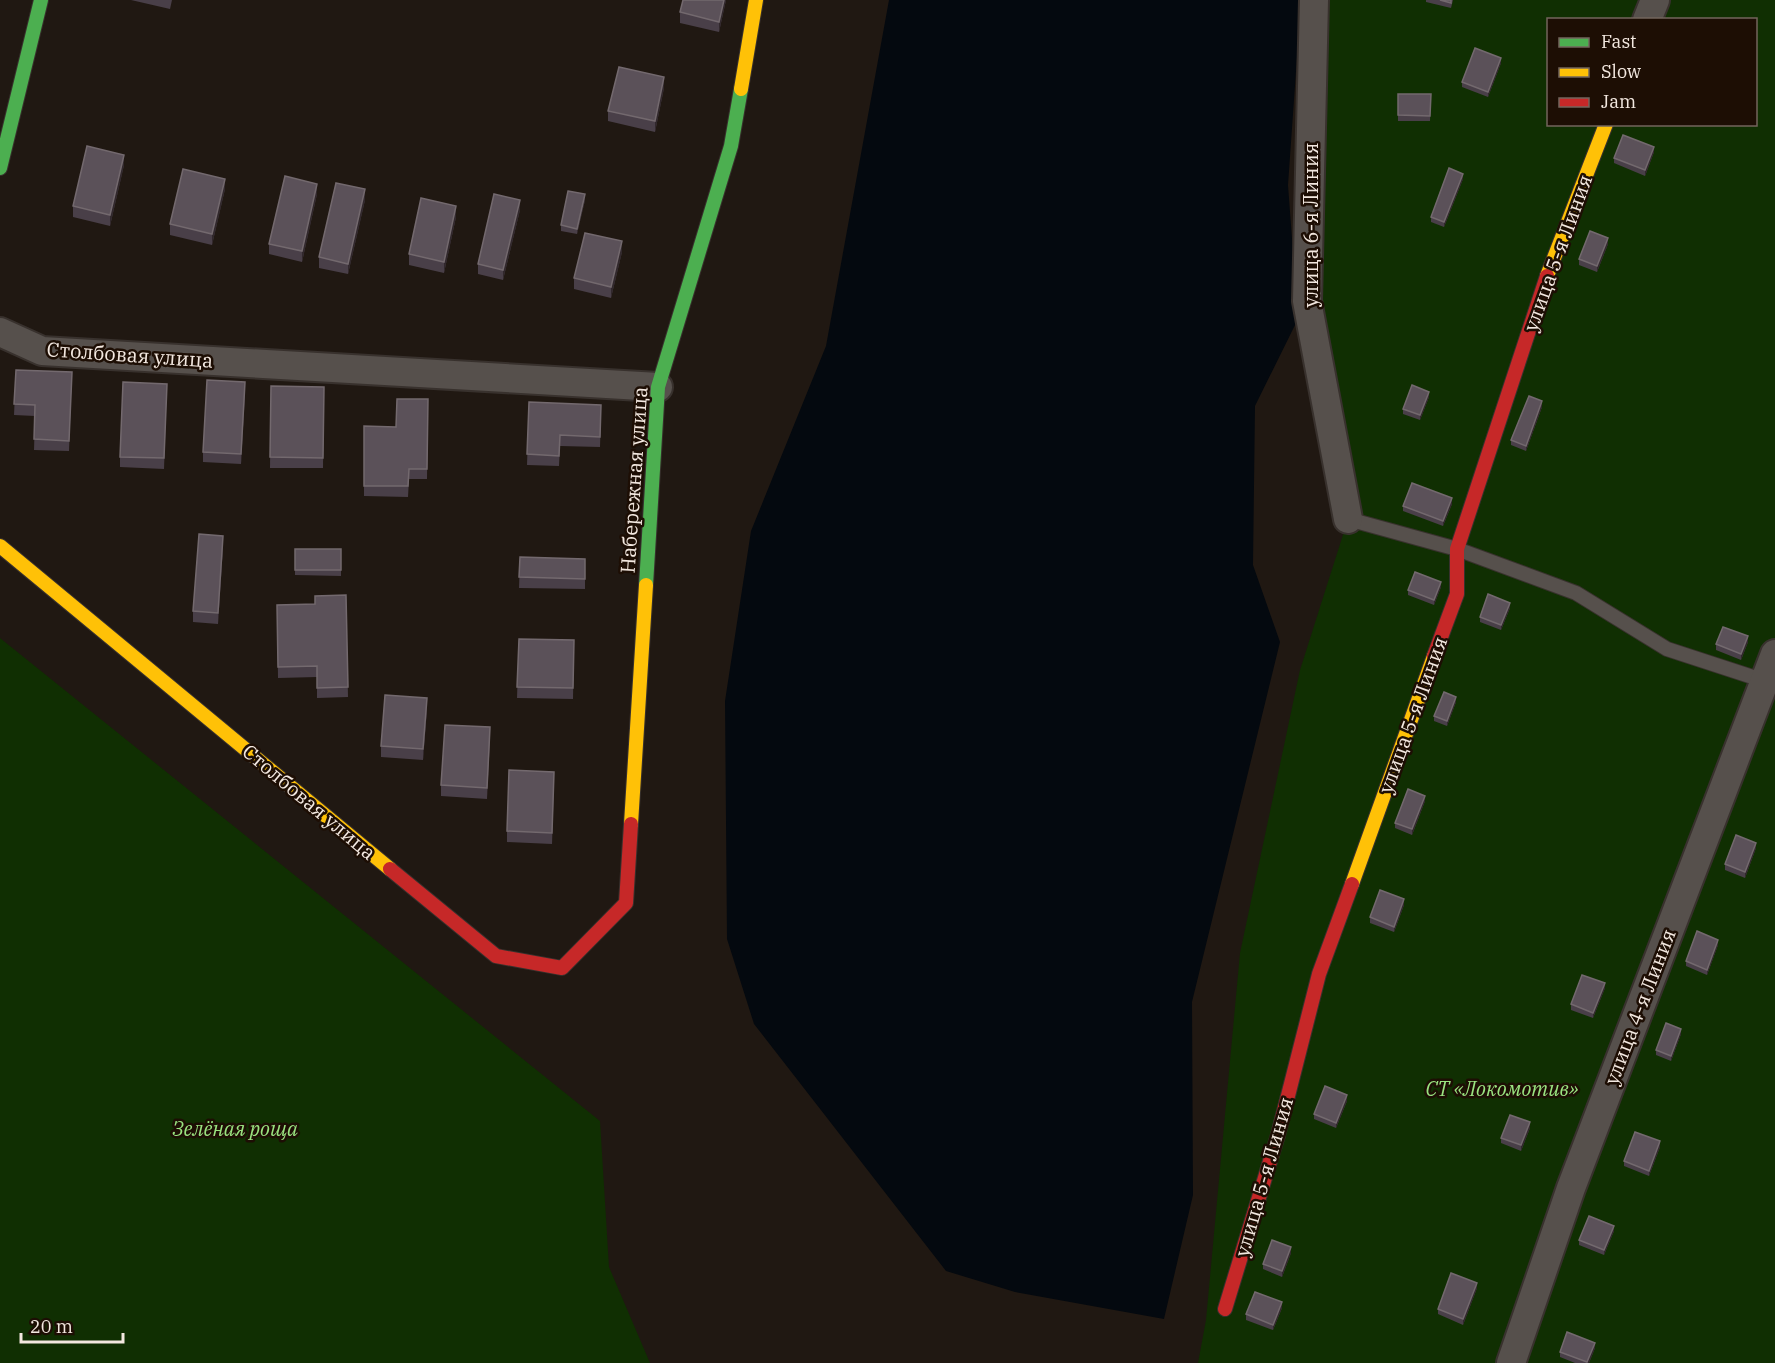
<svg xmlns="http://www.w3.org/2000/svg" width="1775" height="1363" font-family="'IBM Plex Serif',serif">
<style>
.green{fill:#102f02;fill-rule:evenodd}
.water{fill:#04090f}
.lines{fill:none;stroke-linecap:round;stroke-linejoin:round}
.lane-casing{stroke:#38312d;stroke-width:16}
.street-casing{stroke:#38312d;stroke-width:32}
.fast-casing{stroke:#38312d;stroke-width:16}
.slow-casing{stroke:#38312d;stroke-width:16}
.jam-casing{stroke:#38312d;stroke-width:16}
.lane{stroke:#56504c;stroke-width:14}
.street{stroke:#56504c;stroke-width:28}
.fast{stroke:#4caf50;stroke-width:14}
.slow{stroke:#ffc107;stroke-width:14}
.jam{stroke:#c62828;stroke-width:14}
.wall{fill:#493f48}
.shaded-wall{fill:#31282c}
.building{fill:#5b5159;stroke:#73696e;stroke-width:1.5}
.labels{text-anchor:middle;stroke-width:5;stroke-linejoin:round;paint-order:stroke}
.street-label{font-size:20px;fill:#f3e8e0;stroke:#1d0e04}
.park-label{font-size:20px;font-style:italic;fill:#9ae380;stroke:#1d0e04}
</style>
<rect width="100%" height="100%" fill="#201812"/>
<g class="green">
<path d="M1314,0H1775V1363H1198L1206,1320L1240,953L1300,670L1348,519L1307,301ZM1548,20H1756V124H1548Z"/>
<path d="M0,638L600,1121L609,1267L650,1363H0Z"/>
</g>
<path class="water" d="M889,0H1301L1288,185L1298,319L1255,406L1253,565L1280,642L1192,1002L1193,1195L1164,1319L1015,1292L946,1271L754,1024L727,939L725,701L751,531L826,346Z"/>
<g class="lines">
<g class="lane-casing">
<path id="lane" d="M1348,519L1457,549L1576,593L1667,649L1765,681"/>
</g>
<g class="street-casing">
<g id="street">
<path d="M1314,0L1307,301L1348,519"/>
<path d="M1647,20L1655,0"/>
<path d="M0,332L42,351L658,387"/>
<path d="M1511,1363L1571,1188L1775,654"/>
</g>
</g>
<g class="fast-casing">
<g id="fast">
<path d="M0,168L41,0"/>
<path d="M646,585L658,387L731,146L741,89"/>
</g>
</g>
<g class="slow-casing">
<g id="slow">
<path d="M741,89L756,0"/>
<path d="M1547,276L1606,124"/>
<path d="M0,546L390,869"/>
<path d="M631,824L646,585"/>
<path d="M1352,884L1434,656"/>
</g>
</g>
<g class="jam-casing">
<g id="jam">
<path d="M1434,656L1457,594V549L1547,276"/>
<path d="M390,869L496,956L562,968L626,903L631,824"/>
<path d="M1225,1309L1278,1135L1319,974L1352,884"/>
</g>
</g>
<use href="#lane" class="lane"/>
<use href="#street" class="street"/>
<use href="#fast" class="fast"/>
<use href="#slow" class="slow"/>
<use href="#jam" class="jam"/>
</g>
<g class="wall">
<path d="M131,0H172L170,9Z"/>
<path d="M726,0L719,32L680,23V12Z"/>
<path d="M1426,0H1453L1451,8L1426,2Z"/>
<path d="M1501,63L1488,97L1462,87V82Z"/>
<path d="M664,88L655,132L608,121V111Z"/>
<path d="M1431,94L1430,121H1398V115Z"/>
<path d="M1654,152L1645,176L1614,163V158Z"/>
<path d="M124,165L110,226L73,217V206Z"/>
<path d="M1463,179L1444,227L1431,222V217Z"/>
<path d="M225,189L212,245L170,235V224Z"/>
<path d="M317,194L302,262L269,254V244Z"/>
<path d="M365,200L348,274L319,268V257Z"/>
<path d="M585,200L577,234L561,231V225Z"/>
<path d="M520,210L503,280L478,274V264Z"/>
<path d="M456,217L444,273L409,265V254Z"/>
<path d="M1608,244L1597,272L1579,265V259Z"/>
<path d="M622,252L611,298L574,289V278Z"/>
<path d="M16,370L72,372L69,451L34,450L35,416L14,415Z"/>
<path d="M167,384L164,469L120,467V457Z"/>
<path d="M271,386L324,387L323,468H270Z"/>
<path d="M245,393L241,464L203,462V452Z"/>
<path d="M1429,397L1420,420L1403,414V409Z"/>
<path d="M428,399L427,479H409L408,497L364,496V426L396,427Z"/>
<path d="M529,402L601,415L600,447L560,446L559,466L527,465Z"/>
<path d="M1542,407L1526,451L1511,445V440Z"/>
<path d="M1452,504L1443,526L1403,511V506Z"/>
<path d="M223,547L218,624L193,622V611Z"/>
<path d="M341,549V576L295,575V570Z"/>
<path d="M520,557L585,559V589L519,588Z"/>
<path d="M1441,587L1434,605L1408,595V590Z"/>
<path d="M346,595L348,697L317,698V677L278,678L277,605L315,604Z"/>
<path d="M1510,608L1501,630L1480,622V617Z"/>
<path d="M519,639L574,640L573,699L517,698Z"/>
<path d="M1748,642L1741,660L1716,650V644Z"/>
<path d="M1456,702L1447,726L1434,721V716Z"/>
<path d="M427,709L423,760L381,757V746Z"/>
<path d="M490,738L487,799L441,796V785Z"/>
<path d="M554,782L552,844L507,842V831Z"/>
<path d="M1425,801L1412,835L1395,828V823Z"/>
<path d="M1756,848L1745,878L1725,870V864Z"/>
<path d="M1404,905L1394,932L1370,923V917Z"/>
<path d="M1718,945L1707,975L1686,966V961Z"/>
<path d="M1605,988L1593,1018L1571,1010V1004Z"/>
<path d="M1681,1034L1671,1061L1656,1055V1050Z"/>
<path d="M1347,1101L1336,1128L1314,1119V1114Z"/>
<path d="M1530,1128L1521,1151L1501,1143V1138Z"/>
<path d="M1660,1147L1649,1176L1624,1166V1161Z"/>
<path d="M1614,1231L1604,1255L1579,1245V1240Z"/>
<path d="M1291,1253L1282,1277L1263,1269V1264Z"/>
<path d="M1477,1288L1463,1325L1438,1314V1309Z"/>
<path d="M1282,1308L1273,1330L1246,1320V1314Z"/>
<path d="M1595,1348L1589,1363H1575L1560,1357V1352Z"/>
</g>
<g class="shaded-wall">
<path d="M724,0H726L719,32V22Z"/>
<path d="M1501,58V63L1488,97V92Z"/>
<path d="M664,77V88L655,132V121Z"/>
<path d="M1654,147V152L1645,176V170Z"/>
<path d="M124,155V165L110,226V215Z"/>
<path d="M1463,174V179L1444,227V222Z"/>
<path d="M225,179V189L212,245V234Z"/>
<path d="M317,184V194L302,262V251Z"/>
<path d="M365,189V200L348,274V264Z"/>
<path d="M585,194V200L577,234V229Z"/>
<path d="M520,200V210L503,280V270Z"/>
<path d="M456,206V217L444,273V262Z"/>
<path d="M1608,238V244L1597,272V266Z"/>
<path d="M622,241V252L611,298V287Z"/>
<path d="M245,382V393L241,464V454Z"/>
<path d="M1429,392V397L1420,420V415Z"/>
<path d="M1542,401V407L1526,451V446Z"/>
<path d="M1452,498V504L1443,526V521Z"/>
<path d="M223,536V547L218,624V613Z"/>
<path d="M1441,582V587L1434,605V600Z"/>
<path d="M1510,603V608L1501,630V625Z"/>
<path d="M1748,636V642L1741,660V654Z"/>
<path d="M1456,697V702L1447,726V721Z"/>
<path d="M427,698V709L423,760V749Z"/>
<path d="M1425,796V801L1412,835V829Z"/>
<path d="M1756,843V848L1745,878V872Z"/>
<path d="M1404,899V905L1394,932V927Z"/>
<path d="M1718,940V945L1707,975V970Z"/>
<path d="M1605,983V988L1593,1018V1013Z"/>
<path d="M1681,1029V1034L1671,1061V1056Z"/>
<path d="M1347,1095V1101L1336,1128V1123Z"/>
<path d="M1530,1122V1128L1521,1151V1145Z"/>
<path d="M1660,1141V1147L1649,1176V1171Z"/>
<path d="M1614,1226V1231L1604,1255V1250Z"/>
<path d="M1291,1247V1253L1282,1277V1271Z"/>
<path d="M1477,1283V1288L1463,1325V1319Z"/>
<path d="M1282,1302V1308L1273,1330V1325Z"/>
<path d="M1595,1343V1348L1589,1363H1587Z"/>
</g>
<g class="building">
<path d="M683,0H724L719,22L680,12Z"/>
<path d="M1440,0H1451V3Z"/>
<path d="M1475,48L1501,58L1488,92L1462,82Z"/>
<path d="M619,67L664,77L655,121L608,111Z"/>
<path d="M1398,94H1431L1430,116L1398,115Z"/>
<path d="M1623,135L1654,147L1645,170L1614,158Z"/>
<path d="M87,146L124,155L110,215L73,206Z"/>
<path d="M1449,168L1463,174L1444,222L1431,217Z"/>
<path d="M183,169L225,179L212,234L170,224Z"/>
<path d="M285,176L317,184L302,251L269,244Z"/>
<path d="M336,183L365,189L348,264L319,257Z"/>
<path d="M568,191L585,194L577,229L561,225Z"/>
<path d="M494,194L520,200L503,270L478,264Z"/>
<path d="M421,198L456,206L444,262L409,254Z"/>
<path d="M1590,231L1608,238L1597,266L1579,259Z"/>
<path d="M585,233L622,241L611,287L574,278Z"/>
<path d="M16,370L72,372L69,441L34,439L35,405L14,404Z"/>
<path d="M207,380L245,382L241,454L203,452Z"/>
<path d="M123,382L167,384L164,458L120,457Z"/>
<path d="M1412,385L1429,392L1420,415L1403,409Z"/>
<path d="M271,386L324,387L323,458L270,457Z"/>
<path d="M1529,396L1542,401L1526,446L1511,440Z"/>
<path d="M397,399H428L427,469H409L408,486H364V426L396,427Z"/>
<path d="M529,402L601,405L600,437L560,435L559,456L527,454Z"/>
<path d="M1412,483L1452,498L1443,521L1403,506Z"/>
<path d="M199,534L223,536L218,613L193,611Z"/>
<rect x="295" y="549" width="46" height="21"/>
<path d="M520,557L585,559V579L519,577Z"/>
<path d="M1415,572L1441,582L1434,600L1408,590Z"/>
<path d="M1488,594L1510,603L1501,625L1480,617Z"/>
<path d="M346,595L348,687L317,688V666L278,667L277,605L315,604V596Z"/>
<path d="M1723,627L1748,636L1741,654L1716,644Z"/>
<path d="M519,639L574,640L573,688L517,687Z"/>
<path d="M1444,692L1456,697L1447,721L1434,716Z"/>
<path d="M385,695L427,698L423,749L381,746Z"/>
<path d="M445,725L490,727L487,788L441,785Z"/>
<path d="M509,770L554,772L552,833L507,831Z"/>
<path d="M1408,789L1425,796L1412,829L1395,823Z"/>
<path d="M1736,835L1756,843L1745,872L1725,864Z"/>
<path d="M1380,890L1404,899L1394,927L1370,917Z"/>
<path d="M1697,931L1718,940L1707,970L1686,961Z"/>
<path d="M1582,975L1605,983L1593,1013L1571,1004Z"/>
<path d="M1666,1023L1681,1029L1671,1056L1656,1050Z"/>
<path d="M1325,1086L1347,1095L1336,1123L1314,1114Z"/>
<path d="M1510,1115L1530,1122L1521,1145L1501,1138Z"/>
<path d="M1635,1132L1660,1141L1649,1171L1624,1161Z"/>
<path d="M1589,1216L1614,1226L1604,1250L1579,1240Z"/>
<path d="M1272,1240L1291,1247L1282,1271L1263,1264Z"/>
<path d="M1451,1273L1477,1283L1463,1319L1438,1309Z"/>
<path d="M1255,1292L1282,1302L1273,1325L1246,1314Z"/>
<path d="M1567,1332L1595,1343L1587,1362L1560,1352Z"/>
</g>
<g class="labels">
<g class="street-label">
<text transform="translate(1311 225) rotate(-90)" y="7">улица 6-я Линия</text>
<text transform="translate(1558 253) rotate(-70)" y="7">улица 5-я Линия</text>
<text transform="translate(130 355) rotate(4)" y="7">Столбовая улица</text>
<text transform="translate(634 480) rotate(-86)" y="7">Набережная улица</text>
<text transform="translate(1413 715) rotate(-70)" y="7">улица 5-я Линия</text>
<text transform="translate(309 802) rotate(40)" y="7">Столбовая улица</text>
<text transform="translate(1640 1007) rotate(-69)" y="7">улица 4-я Линия</text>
<text transform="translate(1264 1177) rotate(-74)" y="7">улица 5-я Линия</text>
</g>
<g class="park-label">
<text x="1502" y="1096">СТ «Локомотив»</text>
<text x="235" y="1136">Зелёная роща</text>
</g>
</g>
<rect x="1547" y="18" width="210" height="108" fill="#1d0e04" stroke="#73655c" stroke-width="1.5"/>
<rect x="1559" y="38" width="30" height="9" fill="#4caf50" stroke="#73655c" stroke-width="1.5"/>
<text x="1601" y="48" font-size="18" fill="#f3e8e0">Fast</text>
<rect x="1559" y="68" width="30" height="9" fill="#ffc107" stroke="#73655c" stroke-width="1.5"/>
<text x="1601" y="78" font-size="18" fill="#f3e8e0">Slow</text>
<rect x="1559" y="98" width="30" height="9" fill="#c62828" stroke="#73655c" stroke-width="1.5"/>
<text x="1601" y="108" font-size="18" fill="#f3e8e0">Jam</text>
<path d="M21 1333v9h102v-9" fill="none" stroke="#f3e8e0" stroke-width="3"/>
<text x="30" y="1333" font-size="18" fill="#f3e8e0" stroke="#1d0e04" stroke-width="4.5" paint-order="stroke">20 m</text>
</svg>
